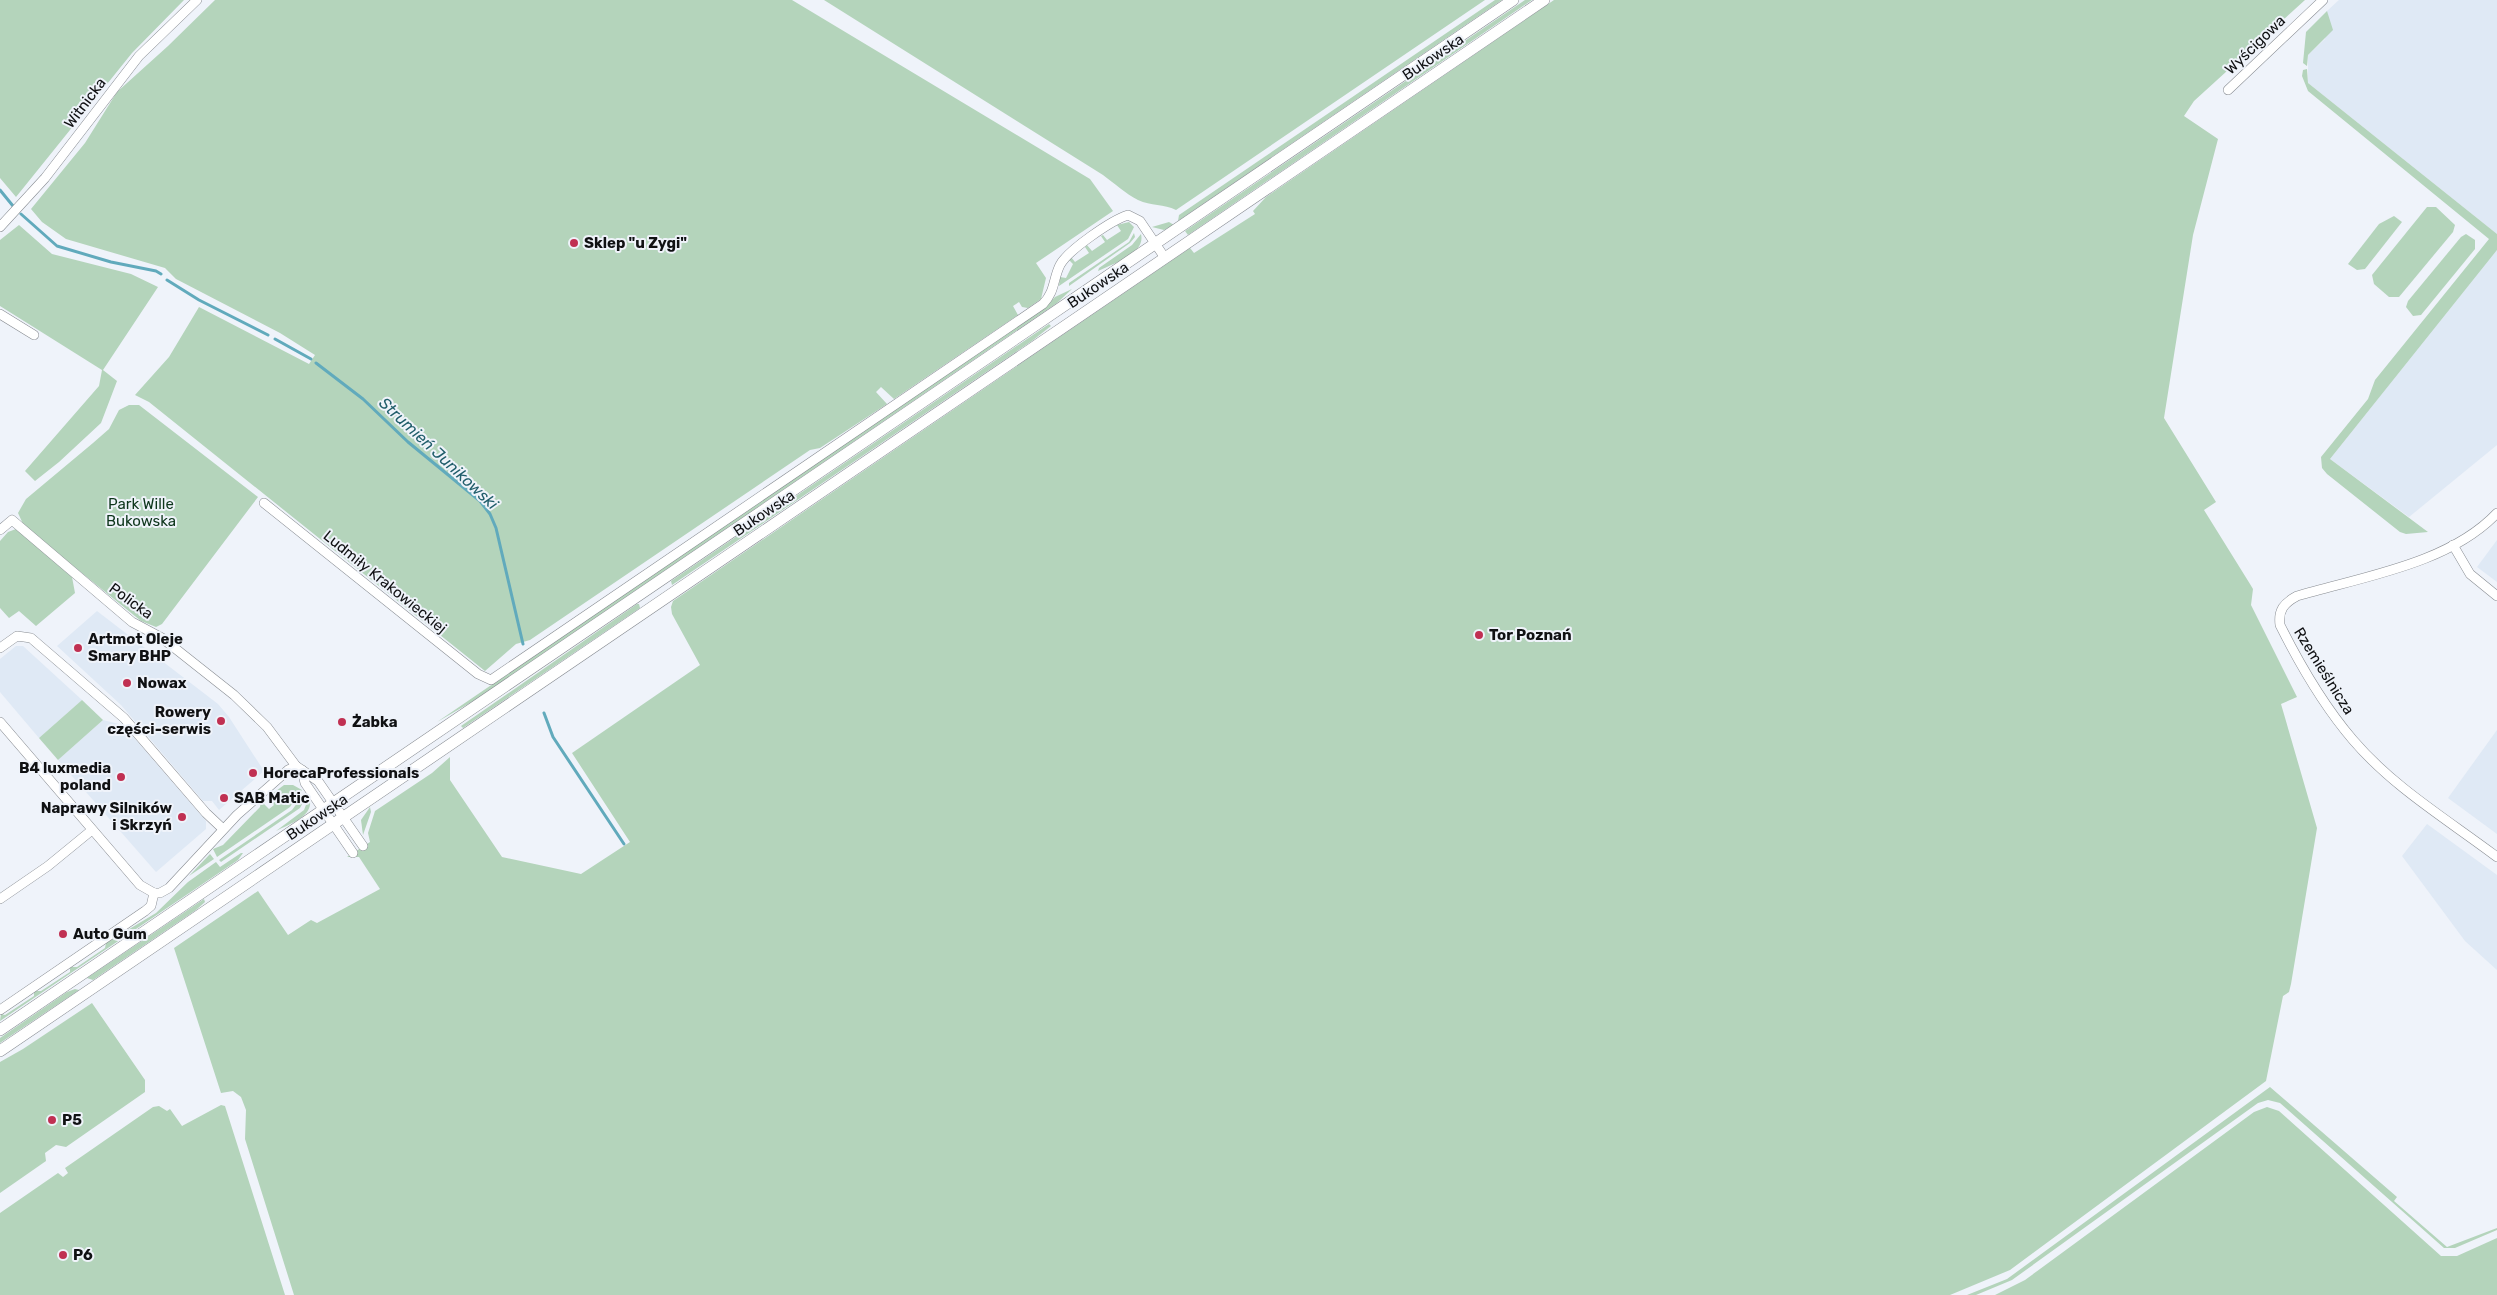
<svg xmlns="http://www.w3.org/2000/svg" width="2497" height="1295" font-family="Rubik,sans-serif">
<style>
.built{fill:#dfe9f5}
.green{fill:#b4d4bb}
.lines{fill:none;stroke-linecap:round;stroke-linejoin:round}
.stream{stroke:#61aabc;stroke-width:3}
.minor-casing{stroke:#888c92;stroke-width:10}
.major-casing{stroke:#888c92;stroke-width:12}
.minor{stroke:#fff;stroke-width:9}
.major{stroke:#fff;stroke-width:11}
.poi-dot{fill:#c03052;stroke:#eff3fa;stroke-width:2}
.labels{text-anchor:middle;stroke-width:4;stroke-linejoin:round;paint-order:stroke}
.street-label{font-size:15px;fill:#101113;stroke:#eff3fa}
.poi-label{font-size:15px;font-weight:bold;fill:#101113;stroke:#eff3fa;text-anchor:start}
.park-label{font-size:15px;fill:#0e361c;stroke:#eff3fa}
.water-label{font-size:16px;font-style:italic;fill:#215e6b;stroke:#eff3fa}
</style>
<rect width="100%" height="100%" fill="#eff3fa"/>
<g class="built">
<path d="M2339,0H2497V234L2308,83V55L2325,39L2327,11Z"/>
<path d="M2497,250V445L2409,517L2330,459Z"/>
<path d="M2497,540V582L2477,567Z"/>
<path d="M97,611L218,704L229,717L264,771L219,810L212,801H203L121,705L57,646Z"/>
<path d="M16,646H23L82,700L39,738L0,692V659Z"/>
<path d="M103,720L123,725L206,821V829L156,872L58,760Z"/>
<path d="M2497,730V834L2448,798Z"/>
<path d="M2427,824L2497,875V970L2465,941L2402,856Z"/>
</g>
<g class="green">
<path d="M0,0H184L132,53L16,197L0,178Z"/>
<path d="M215,0H792L1090,179L1113,211L1036,263L1046,278L1041,299L1028,308L1022,307L1019,302L1013,306L1018,315L894,399L881,387L876,392L887,404L820,448L810,450L530,640L516,644L485,671L149,402L135,395L169,357L199,307L309,364L315,355L280,333L176,279L165,268L66,239L42,222L31,209L85,143L117,92L168,46Z"/>
<path d="M824,0H1485L1176,210C1164,204 1151,206 1138,200C1126,194 1114,183 1103,175Z"/>
<path d="M1495,0H1502L1178,221L1179,215Z"/>
<path d="M1525,0H1532L1188,235L1185,231Z"/>
<path d="M1554,0H2305L2194,101L2184,116L2218,139L2193,235L2164,418L2216,502L2204,510L2250,584L2253,589L2251,605L2297,697L2281,704L2317,828L2291,984L2289,992L2283,996L2266,1081L2010,1270L1950,1295H294L245,1139L246,1110L241,1097L233,1091L221,1093L174,948L258,891L288,935L311,920L317,923L380,889L359,857H347L370,842L368,833L375,811L432,773L450,757V780L502,857L581,874L630,842L572,753L700,665L672,614L671,607L673,601L1190,248L1194,253L1255,214L1253,211L1266,197Z"/>
<path d="M2327,11L2333,30L2308,55L2307,66L2303,63L2306,32Z"/>
<path d="M2307,69L2308,83L2497,234V250L2330,459L2428,532L2406,534L2400,532L2327,474L2322,468L2321,457L2368,399L2375,380L2489,239L2308,91L2302,76L2303,70Z"/>
<path d="M2427,207H2436L2455,225L2453,232L2399,297H2389L2374,284L2372,275Z"/>
<path d="M2394,216L2402,222L2365,269L2357,270L2348,264L2379,224Z"/>
<path d="M1129,222L1134,227L1128,239L1059,286L1060,277L1066,278L1073,264L1068,259L1071,257L1075,262L1089,253L1085,247L1087,245L1092,251L1105,242L1101,236L1103,235L1107,240L1121,231L1117,225Z"/>
<path d="M1169,222L1174,225L1164,230L1152,227Z"/>
<path d="M19,225L52,254L131,274L158,287L103,370L117,381L101,423L59,462L35,481L25,471L99,386L102,370L0,306V240Z"/>
<path d="M1134,233L1135,237L1130,243L1069,286V283L1129,242Z"/>
<path d="M1141,234C1146,254 1112,264 1098,271L1099,268L1132,245Z"/>
<path d="M2466,234L2475,240V249L2421,315L2413,316L2406,307L2408,301L2461,237Z"/>
<path d="M1072,289L1057,303L475,700L437,722L1045,307L1055,297Z"/>
<path d="M1049,324L1051,326L1032,341L672,585L671,581Z"/>
<path d="M129,405H139L258,497L162,624L156,627L141,621L24,526L18,513L26,499L93,443L109,429L119,410Z"/>
<path d="M16,529L72,577L75,593L36,626L19,611L9,618L0,608V541L8,532Z"/>
<path d="M637,604H639L640,608L463,728L461,726Z"/>
<path d="M82,700L103,720L58,760L39,738Z"/>
<path d="M284,785H293L302,790L290,807L217,857L213,849L223,845L260,807L261,801L269,809L274,805L268,797Z"/>
<path d="M304,794L306,797L300,808L221,862L219,860L292,810Z"/>
<path d="M309,797C316,816 289,824 276,831L304,810Z"/>
<path d="M370,807L371,812L363,835L361,820Z"/>
<path d="M241,853H243L238,860L0,1021L1,1014L5,1015L34,996V991H41L70,972V967H77L105,948L106,943L156,913L188,882L216,862L220,867Z"/>
<path d="M210,854L214,859L189,876Z"/>
<path d="M204,899L205,902L196,910L93,980L87,978Z"/>
<path d="M75,989L79,990L0,1043V1038L67,992Z"/>
<path d="M92,1003L145,1080V1092L66,1147L56,1145L45,1153L46,1161L0,1193V1062L23,1049Z"/>
<path d="M2270,1087L2397,1197L2394,1201L2447,1247L2497,1228V1230L2455,1248H2444L2280,1103L2268,1100L2258,1103L2012,1280L1976,1295H1967L2007,1279Z"/>
<path d="M221,1105L225,1106L285,1295H0V1213L58,1173L63,1177L68,1173L65,1168L153,1107L159,1106L167,1111L170,1109L182,1126Z"/>
<path d="M2267,1107L2279,1111L2441,1256H2457L2497,1238V1295H1995L2025,1280L2254,1112Z"/>
</g>
<g class="lines">
<g class="stream">
<path d="M0,190L13,206"/>
<path d="M21,214L57,246L111,262L156,271L161,274"/>
<path d="M167,280L199,300L268,335"/>
<path d="M275,339L311,359"/>
<path d="M316,363L363,399L408,442L480,501L490,514L496,528L523,644"/>
<path d="M544,713L553,737L624,844"/>
</g>
<g class="minor-casing">
<g id="minor">
<path d="M2228,90L2323,0"/>
<path d="M0,227L45,178L139,56L197,0"/>
<path d="M0,314L34,335"/>
<path d="M264,503L478,674L491,680L1043,304C1055,292 1053,279 1060,265C1068,250 1112,220 1128,215L1140,221L1165,258"/>
<path d="M2497,513C2449,564 2361,577 2297,596C2284,603 2278,610 2280,625C2300,665 2323,705 2353,740C2393,787 2448,820 2497,857"/>
<path d="M0,530L12,520L132,622L162,638L234,695L267,727L296,766"/>
<path d="M2453,545L2470,574L2497,596"/>
<path d="M0,648L17,636L31,638L124,718L206,813L223,829"/>
<path d="M0,722L140,885L154,893"/>
<path d="M302,770L305,783L353,853"/>
<path d="M154,893H160L169,888L237,815L288,770L296,766L318,781L363,846"/>
<path d="M0,899L48,866L92,830"/>
<path d="M0,1010L145,911L151,906L154,893"/>
</g>
</g>
<g class="major-casing">
<g id="major">
<path d="M0,1030L1513,0"/>
<path d="M0,1051L1544,0"/>
</g>
</g>
<use href="#minor" class="minor"/>
<use href="#major" class="major"/>
</g>
<g class="poi-dot">
<circle cx="574" cy="243" r="5"/>
<circle cx="1479" cy="635" r="5"/>
<circle cx="78" cy="648" r="5"/>
<circle cx="127" cy="683" r="5"/>
<circle cx="221" cy="721" r="5"/>
<circle cx="342" cy="722" r="5"/>
<circle cx="253" cy="773" r="5"/>
<circle cx="121" cy="777" r="5"/>
<circle cx="224" cy="798" r="5"/>
<circle cx="182" cy="817" r="5"/>
<circle cx="63" cy="934" r="5"/>
<circle cx="52" cy="1120" r="5"/>
<circle cx="63" cy="1255" r="5"/>
</g>
<g class="labels">
<g class="street-label">
<text transform="translate(2255 45) rotate(-44)" y="5">Wyścigowa</text>
<text transform="translate(1433 57) rotate(-34)" y="5">Bukowska</text>
<text transform="translate(85 103) rotate(-53)" y="5">Witnicka</text>
<text transform="translate(1098 285) rotate(-34)" y="5">Bukowska</text>
<text transform="translate(764 513) rotate(-34)" y="5">Bukowska</text>
<text transform="translate(385 582) rotate(39)" y="5">Ludmiły Krakowieckiej</text>
<text transform="translate(131 601) rotate(36)" y="5">Policka</text>
<text transform="translate(2324 671) rotate(58)" y="5">Rzemieślnicza</text>
<text transform="translate(317 817) rotate(-34)" y="5">Bukowska</text>
</g>
<g class="poi-label">
<text x="584" y="248">Sklep "u Zygi"</text>
<text x="1489" y="640">Tor Poznań</text>
<text x="88" y="644">Artmot Oleje<tspan x="88" dy="17">Smary BHP</tspan></text>
<text x="137" y="688">Nowax</text>
<text x="211" y="717" text-anchor="end">Rowery<tspan x="211" dy="17">części-serwis</tspan></text>
<text x="352" y="727">Żabka</text>
<text x="111" y="773" text-anchor="end">B4 luxmedia<tspan x="111" dy="17">poland</tspan></text>
<text x="263" y="778">HorecaProfessionals</text>
<text x="234" y="803">SAB Matic</text>
<text x="172" y="813" text-anchor="end">Naprawy Silników<tspan x="172" dy="17">i Skrzyń</tspan></text>
<text x="73" y="939">Auto Gum</text>
<text x="62" y="1125">P5</text>
<text x="73" y="1260">P6</text>
</g>
<g class="park-label">
<text x="141" y="509">Park Wille<tspan x="141" dy="17">Bukowska</tspan></text>
</g>
<g class="water-label">
<text transform="translate(439 453) rotate(43)" y="6">Strumień Junikowski</text>
</g>
</g>
</svg>
